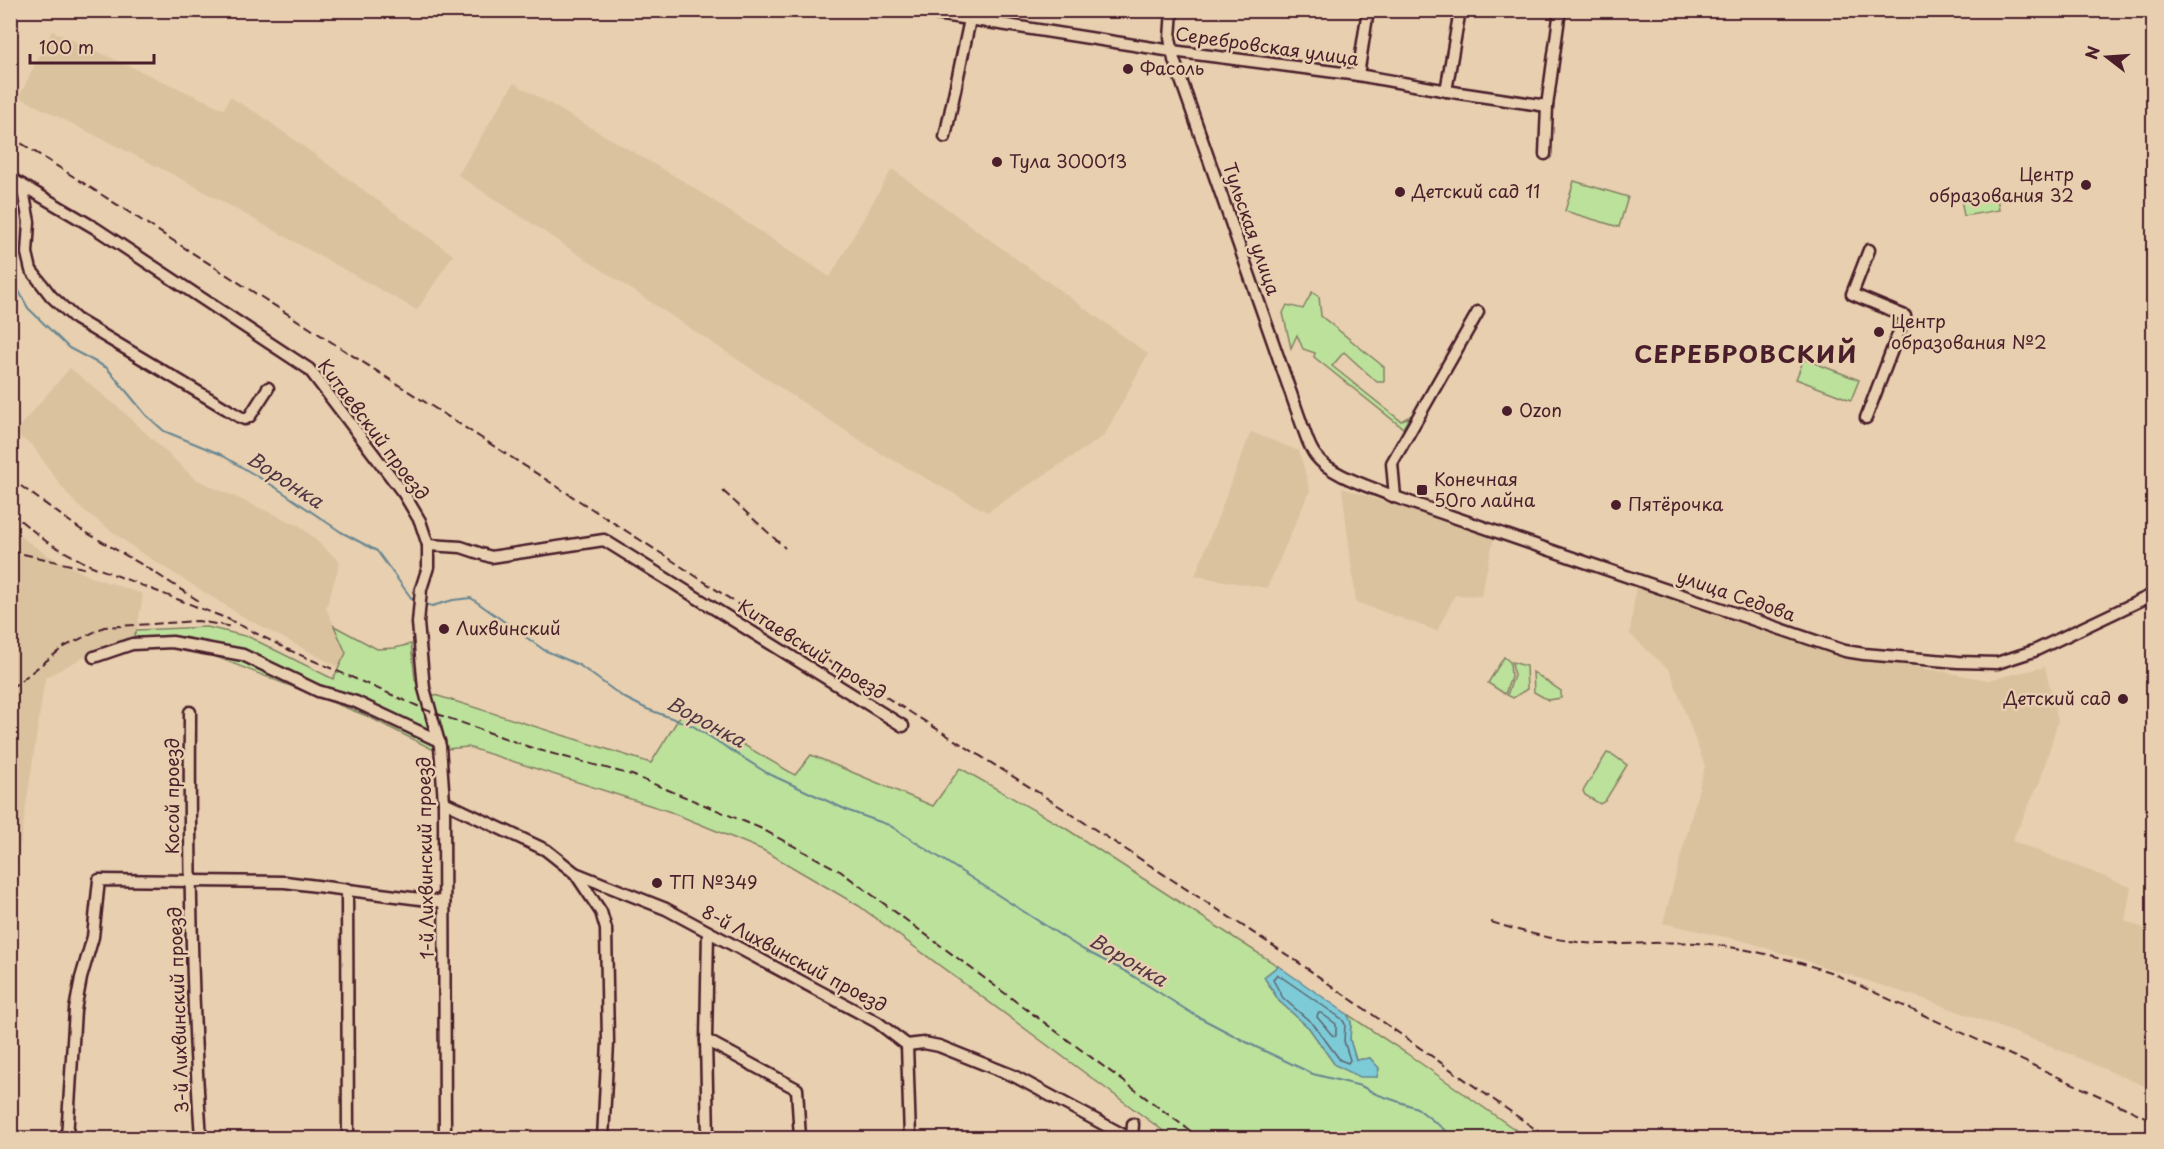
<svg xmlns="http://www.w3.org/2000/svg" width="2164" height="1149" font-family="'Playpen Sans',sans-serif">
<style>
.built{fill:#dac29f}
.green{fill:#bce19b;stroke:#838063;stroke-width:1.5}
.water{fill:#7ccbd7;stroke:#688692;stroke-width:1.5}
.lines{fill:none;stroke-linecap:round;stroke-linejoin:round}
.shore{stroke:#5e6470;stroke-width:1.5}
.stream{stroke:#688692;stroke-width:2}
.minor-casing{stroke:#4a1f2b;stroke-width:15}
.minor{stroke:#e7cfaf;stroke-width:10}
.rail{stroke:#4a1f2b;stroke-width:2;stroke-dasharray:9 4.5;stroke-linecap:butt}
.poi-dot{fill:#4a1f2b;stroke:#e7cfaf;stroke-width:2}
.labels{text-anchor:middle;stroke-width:5;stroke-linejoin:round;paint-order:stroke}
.street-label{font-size:18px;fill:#4a1f2b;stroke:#e7cfaf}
.poi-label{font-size:18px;fill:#4a1f2b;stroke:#e7cfaf;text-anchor:start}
.water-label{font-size:20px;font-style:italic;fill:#523945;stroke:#e7cfaf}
.district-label{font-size:24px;font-weight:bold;letter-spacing:1.5px;fill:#4a1f2b;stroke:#e7cfaf}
</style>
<rect width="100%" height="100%" fill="#e7cfaf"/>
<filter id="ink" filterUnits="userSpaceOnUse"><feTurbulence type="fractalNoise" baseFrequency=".0167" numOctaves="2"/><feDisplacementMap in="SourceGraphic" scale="12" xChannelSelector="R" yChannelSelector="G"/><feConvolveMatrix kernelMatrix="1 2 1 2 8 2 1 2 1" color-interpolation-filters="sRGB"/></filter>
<g filter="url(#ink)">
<g class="built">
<path d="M52,31L224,109L230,97L260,115L453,255L417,310L180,178L19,97Z"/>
<path d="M514,83L683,181L830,277L892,169L1148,354L1104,436L987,512L875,450L458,175Z"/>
<path d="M70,368L119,408L195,479L300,526L340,562L326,608L346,653L340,668L242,616L137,550L77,505L62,487L32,445L14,433Z"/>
<path d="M1251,432L1299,451L1310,490L1267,588L1195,576Z"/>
<path d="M1342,488L1494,537L1481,596L1455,595L1437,631L1356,602Z"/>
<path d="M11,530L47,555L91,577L143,594L137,630L131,640L96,650L45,678L11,907Z"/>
<path d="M1636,584L1751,625L1878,660L1988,680L2045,667L2058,721L2040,781L2012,841L2131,887L2125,921L2153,932L2154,1034L2148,1032L2145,1057L2147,1087L2048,1045L1930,1001L1748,942L1663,923L1705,766L1670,671L1630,634Z"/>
</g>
<g class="green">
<path d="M1574,181L1628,197L1619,227L1565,211Z"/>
<path d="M1996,192L1999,210L1964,216L1961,198Z"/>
<path d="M1312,292L1319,297L1321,316L1384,367V382H1377L1344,352L1332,366L1401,421L1410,416L1403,428L1314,357L1315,353L1303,349L1297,335L1291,348L1283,313L1287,305L1303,309Z"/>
<path d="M1804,359L1859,380L1851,400L1796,379Z"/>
<path d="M334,626L377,649L395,648L411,644L415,679L420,693L435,695L651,763L684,710L795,775L811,755L933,806L960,768L1065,828L1278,966L1264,977L1279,1001L1309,1028L1335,1065L1377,1077L1379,1069L1370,1058L1356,1060L1350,1040L1351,1022L1347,1014L1406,1053L1527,1138H1173L859,906L763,850L668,811L468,747L434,750L367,716L168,638L132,640L137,630L207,627L249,637L333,679L346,653Z"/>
<path d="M1504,657L1510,662L1511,677L1505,694L1488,683Z"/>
<path d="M1512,662L1526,666L1527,689L1513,698L1507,695L1514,676Z"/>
<path d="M1533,672L1561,691V698L1548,700L1534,692Z"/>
<path d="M1607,753L1613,755L1627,765L1605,801L1600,804L1585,795L1583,791Z"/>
</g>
<path class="water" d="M1278,966L1347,1014L1351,1022L1350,1040L1356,1060L1370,1058L1379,1068L1377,1077H1360L1335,1065L1309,1028L1279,1001L1264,977Z"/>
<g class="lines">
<g class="shore">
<path d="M1277,974L1342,1019L1345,1024L1344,1041L1350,1060L1348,1063L1340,1060L1314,1025L1283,998L1273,980Z"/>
<path d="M1318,1013H1321L1336,1024V1036L1332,1035L1317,1017Z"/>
</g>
<g class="stream">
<path d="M10,268L12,278L28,308L69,348L107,368L146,415L164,431L220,454L275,487L341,532L377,551L412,599L417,601"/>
<path d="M422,603L432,606L453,600L471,598L544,650L579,665L623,697L647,709L693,726L767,773L849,811L889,825L1082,949L1125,971L1193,1014L1252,1045L1313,1074L1361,1086L1376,1094L1417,1108L1455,1138"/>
</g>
<g class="minor-casing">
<g id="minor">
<path d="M911,10L1172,51L1358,75L1459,93L1547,106"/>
<path d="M1172,10L1170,38L1174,60L1302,425C1306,435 1309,448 1316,456C1331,476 1372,487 1395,497L1845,651L1864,654L1958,662L1997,663L2034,651L2154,594"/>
<path d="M1358,75L1368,10"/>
<path d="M1446,91L1460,10"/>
<path d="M945,137L972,10"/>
<path d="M1545,154L1547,106L1560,10"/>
<path d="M10,178L95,228L309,369L404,494L420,521L428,545V567L421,589L418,623L424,688L440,746L444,802L445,1138"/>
<path d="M22,185L29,222L27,253L31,270L51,296L76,319L240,417L245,419L250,416L268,388"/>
<path d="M1866,418L1905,316L1852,294L1869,250"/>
<path d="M1395,497L1392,463L1478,312"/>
<path d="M428,545L461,547L491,557L604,540L903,726"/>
<path d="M94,657L132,644L172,642L243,655L318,691L356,702L439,741"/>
<path d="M190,712C189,854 191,996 201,1138"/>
<path d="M444,802L546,850L575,873L666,909L877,1022L907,1045L924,1043L939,1046L1014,1076L1129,1138"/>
<path d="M575,873L601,912L606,929L608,1043L603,1138"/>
<path d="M347,889L348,1138"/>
<path d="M706,1040L797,1089L800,1138"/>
<path d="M907,1045L910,1138"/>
<path d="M67,1138L75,1010L81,978L93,937L99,880L285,882L444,902"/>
<path d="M708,1138L706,1040L708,932"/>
<path d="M1132,1138L1133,1124"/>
</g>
</g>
<use href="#minor" class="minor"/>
<g class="rail">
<path d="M10,136L670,559L745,609L1033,789L1295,960L1548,1138"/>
<path d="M10,478L80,529L146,567L199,601"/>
<path d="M723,491L785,548"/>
<path d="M10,512L47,542L87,564L228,619L289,650L429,711L535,749L632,775L760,828L840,871L1200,1138"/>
<path d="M10,551L88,569"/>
<path d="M10,689L64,647L104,627L198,621L233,627"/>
<path d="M1491,922C1526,933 1561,942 1599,944C1635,945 1673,940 1709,944C1750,949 1790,959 1830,972L2154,1121"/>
</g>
</g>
</g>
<g class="poi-dot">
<circle cx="1128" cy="69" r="6"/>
<circle cx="997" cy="162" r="6"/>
<circle cx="2086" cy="185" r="6"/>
<circle cx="1400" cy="192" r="6"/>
<circle cx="1879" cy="332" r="6"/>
<circle cx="1507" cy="411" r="6"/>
<rect x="1416" y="484" width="12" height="12" rx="3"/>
<circle cx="1616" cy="505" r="6"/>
<circle cx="444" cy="629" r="6"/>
<circle cx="2123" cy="699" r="6"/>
<circle cx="657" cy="883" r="6"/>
</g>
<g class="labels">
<g class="street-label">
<text transform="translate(1267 47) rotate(8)" y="6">Серебровская улица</text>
<text transform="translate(1251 229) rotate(71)" y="6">Тульская улица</text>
<text transform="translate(373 430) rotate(53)" y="6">Китаевский проезд</text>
<text transform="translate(1736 596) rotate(19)" y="6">улица Седова</text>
<text transform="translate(812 650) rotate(32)" y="6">Китаевский проезд</text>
<text transform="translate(173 796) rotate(-90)" y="6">Косой проезд</text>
<text transform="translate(426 858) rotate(-91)" y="6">1-й Лихвинский проезд</text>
<text transform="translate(794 959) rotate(28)" y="6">8-й Лихвинский проезд</text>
<text transform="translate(179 1010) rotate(-92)" y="6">3-й Лихвинский проезд</text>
</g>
<g class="poi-label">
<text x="1140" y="75">Фасоль</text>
<text x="1009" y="168">Тула 300013</text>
<text x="2074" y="181" text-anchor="end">Центр<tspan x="2074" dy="21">образования 32</tspan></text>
<text x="1412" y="198">Детский сад 11</text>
<text x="1891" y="328">Центр<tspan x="1891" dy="21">образования №2</tspan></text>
<text x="1519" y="417">Ozon</text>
<text x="1434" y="486">Конечная<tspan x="1434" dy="21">50го лайна</tspan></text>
<text x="1628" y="511">Пятёрочка</text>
<text x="456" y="635">Лихвинский</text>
<text x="2111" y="705" text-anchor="end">Детский сад</text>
<text x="669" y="889">ТП №349</text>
</g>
<g class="water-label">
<text transform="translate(285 480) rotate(33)" y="7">Воронка</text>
<text transform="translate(706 722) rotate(28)" y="7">Воронка</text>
<text transform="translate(1128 960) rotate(30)" y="7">Воронка</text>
</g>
<g class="district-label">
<text x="1746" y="363">СЕРЕБРОВСКИЙ</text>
</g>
</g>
<rect width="2164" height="1149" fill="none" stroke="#e7cfaf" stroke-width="36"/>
<rect x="18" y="18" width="2128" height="1113" fill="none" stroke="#4a1f2b" stroke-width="2" filter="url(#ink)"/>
<g transform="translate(2107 57) rotate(287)" stroke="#e7cfaf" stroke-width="4.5" paint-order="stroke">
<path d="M0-4.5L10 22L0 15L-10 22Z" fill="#4a1f2b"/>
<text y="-9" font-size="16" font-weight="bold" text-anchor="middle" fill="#4a1f2b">N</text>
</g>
<path d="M30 54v9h124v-9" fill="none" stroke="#4a1f2b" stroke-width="3"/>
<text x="39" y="54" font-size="18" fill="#4a1f2b" stroke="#e7cfaf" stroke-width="4.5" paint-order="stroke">100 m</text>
</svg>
